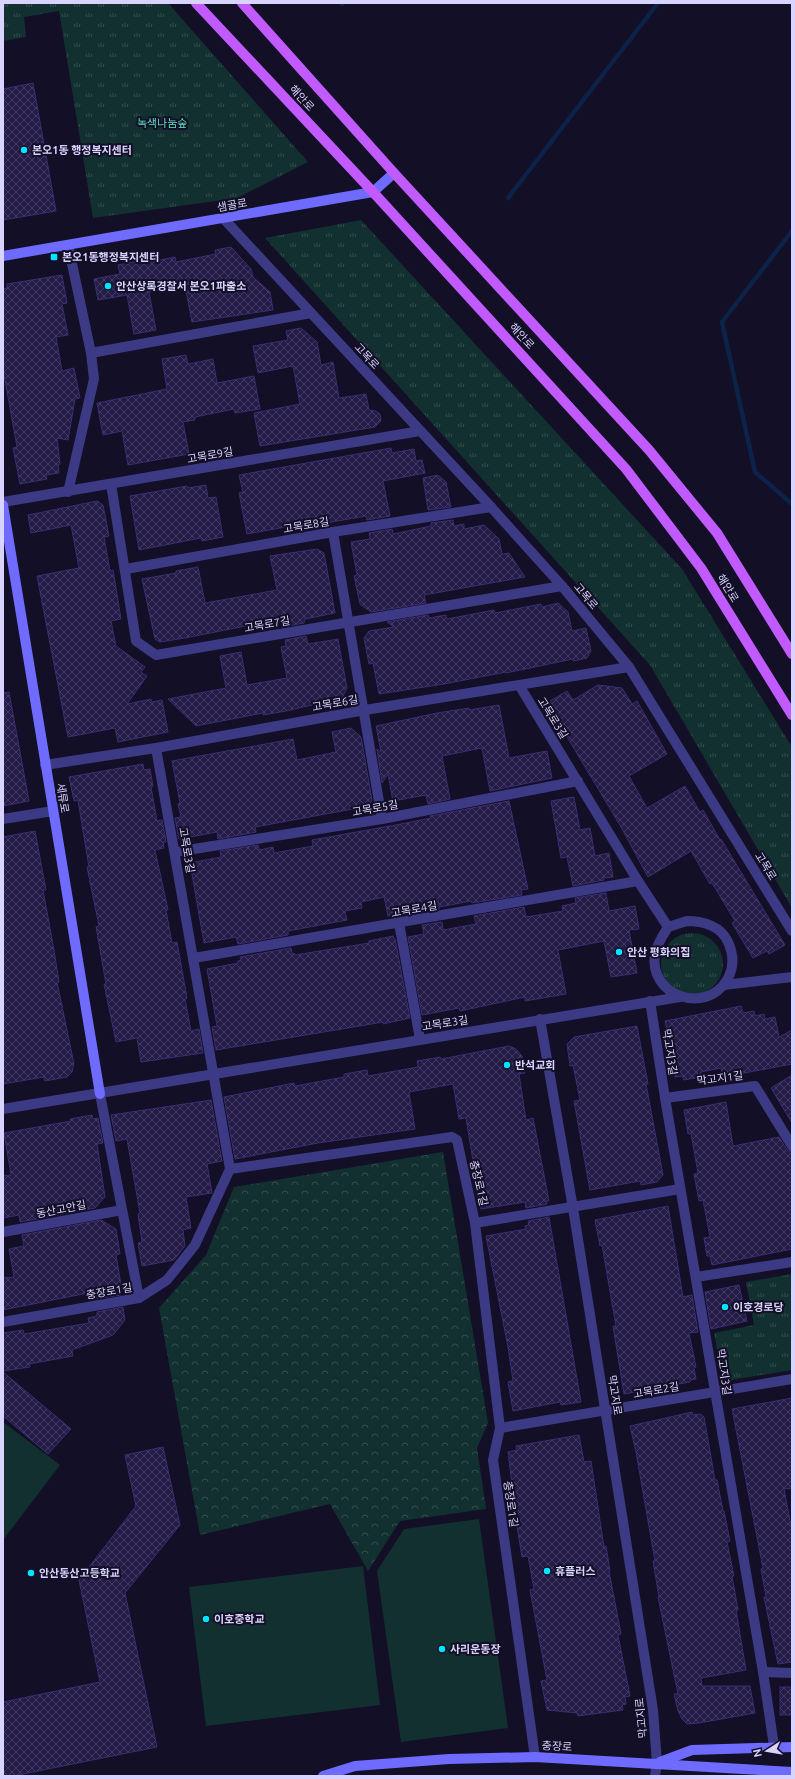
<svg xmlns="http://www.w3.org/2000/svg" width="795" height="1779" font-family="Ubuntu,'Noto Sans KR',sans-serif">
<style>
.grass{fill:url(#grass-tufts)}
.forest{fill:url(#forest-crowns)}
.garden{fill:#12302f}
.lines{fill:none;stroke-linecap:round;stroke-linejoin:round}
.stream{stroke:#0c2248;stroke-width:4.5}
.building{fill:url(#building-cross-hatch);stroke:#3b2d73}
.street{stroke:#3d3a85;stroke-width:10}
.secondary{stroke:#6f6bff;stroke-width:10}
.primary{stroke:#c25bff;stroke-width:10}
.poi-dot{fill:#00e5ff;stroke:#130f26;stroke-width:1.5}
.labels{text-anchor:middle;stroke-width:4;stroke-linejoin:round;paint-order:stroke}
.street-label{font-size:11px;fill:#d9d4ff;stroke:#130f26}
.park-label{font-size:11px;fill:#5fe0c0;stroke:#130f26}
.poi-label{font-size:11px;font-weight:bold;fill:#d9d4ff;stroke:#130f26;text-anchor:start}
</style>
<defs>
<pattern id="grass-tufts" width="24" height="20" patternUnits="userSpaceOnUse"><rect width="24" height="20" fill="#12302f"/><path d="M3 7l-1-3M5 7V3M7 7l1-3M15 17l-1-3M17 17v-4M19 17l1-3" fill="none" stroke="#344d4e"/></pattern>
<pattern id="forest-crowns" width="20" height="18" patternUnits="userSpaceOnUse"><rect width="20" height="18" fill="#12302f"/><path d="M2 6a3 3 0 1 1 6 0M12 15a3 3 0 1 1 6 0" fill="none" stroke="#344d4e"/></pattern>
<pattern id="building-cross-hatch" width="8" height="8" patternUnits="userSpaceOnUse"><rect width="8" height="8" fill="#241b47"/><path d="M0 0l8 8M0 8l8-8" fill="none" stroke="#433b63"/></pattern>
</defs>
<rect width="100%" height="100%" fill="#130f26"/>
<g class="grass">
<path d="M3,3H168L308,162L237,198L93,218L59,11L24,17L26,37L3,41Z"/>
<path d="M361,220L682,569L792,747V908L650,665L265,238Z"/>
<circle cx="692" cy="964" r="31"/>
<path d="M792,1274V1370L731,1380L722,1375L714,1333L754,1325L746,1282Z"/>
</g>
<path class="forest" d="M443,1152L488,1423L477,1448L486,1509L400,1521L368,1571L330,1504L200,1535L159,1308L206,1255L234,1187Z"/>
<g class="garden">
<path d="M3,1422L60,1465L3,1540Z"/>
<path d="M479,1519L508,1728L401,1742L377,1571L404,1529Z"/>
<path d="M363,1566L380,1705L206,1726L189,1587Z"/>
</g>
<g class="lines">
<g class="stream">
<path d="M342,4V3"/>
<path d="M508,198L658,3"/>
<path d="M792,231L722,322L755,472L792,504"/>
</g>
</g>
<g class="building">
<path d="M33,83L56,211L3,220V89Z"/>
<path d="M231,247L251,269L253,277L270,292L273,310L192,322L185,286L149,292L156,330L134,334L127,295L98,300L94,279L120,274L118,265L144,260L145,263L175,257L176,262L216,254L215,250Z"/>
<path d="M62,275L67,303L62,304L68,335L56,337L62,371L74,368L80,398L75,399L68,440L57,438L60,464L58,465L59,473L46,475L47,479L20,484L13,448L17,447L3,369V289L7,288V284Z"/>
<path d="M301,328L317,342L321,365L333,362L339,398L366,394L369,410L376,411L380,414L381,421L375,427L260,446L254,413L300,404L293,366L258,373L253,346L288,340L286,331Z"/>
<path d="M186,355L188,364L213,359L217,383L254,376L260,409L235,413L234,409L195,417V420L183,422L189,454L128,465L122,431L103,435L97,403L167,389L162,359Z"/>
<path d="M391,448L392,453L414,449L416,461L422,460L425,473L383,481L390,516L367,520L366,516L303,527L302,524L247,534L239,493L243,492L239,475Z"/>
<path d="M438,475L446,482L451,507L428,510L423,478Z"/>
<path d="M206,485L208,498L216,497L223,537L202,541L201,538L139,550L130,496L187,486L188,488Z"/>
<path d="M97,501L103,505L109,536L104,537L110,571L113,570L121,619L111,621L116,646L145,667L141,672L147,676L127,704L151,699L152,702L162,700L168,732L118,742L115,728L68,737L37,576L79,568L71,525L31,533L28,515Z"/>
<path d="M453,520L454,526L464,524V529L484,525L499,539L502,554L509,553L525,577L424,595L426,603L371,612L360,604L354,576L357,575L351,542L370,539L369,533L392,529L393,534L431,526V523Z"/>
<path d="M317,549L324,553L335,613L305,619L304,623L282,627L281,619L185,638L160,642L155,639L142,579L176,573V571L198,567L205,603L277,590L270,556Z"/>
<path d="M558,603L568,612L572,631L586,628L591,651L587,658L573,661V659L506,673V672L444,684L379,694L373,663L369,664L364,638L369,631L394,627L387,622L428,615L429,618L446,615L447,619L494,610L495,613L541,604L542,607Z"/>
<path d="M306,636L308,644L338,639L347,688L342,698L286,711L263,715V713L196,726L168,699L226,688L220,656L241,652L247,685L287,678L281,647L286,646L285,640Z"/>
<path d="M598,685L622,688L632,704L637,701L667,754L629,776L647,808L685,786L700,812L703,810L720,840L721,839L785,945L769,954L767,951L753,958L732,923L735,921L712,883L710,884L691,851L648,877L621,827L554,715H552L545,704L567,691L573,700Z"/>
<path d="M9,692L29,801L3,806V693Z"/>
<path d="M499,705L509,758L547,751L552,778L490,791L482,748L442,756L450,799L428,804L426,795L393,801L388,774L382,783L377,749L381,752L376,726L437,713L469,708V710Z"/>
<path d="M351,728L361,737L372,800L369,806L255,827L256,832L218,839L217,832L179,839L175,818L181,817L178,804L180,803L172,761L293,739L297,760L336,752L332,732Z"/>
<path d="M143,764L144,770L150,769L153,786L151,787L157,821L162,820L166,842H163L164,848L155,850L168,910H166L172,943L177,942L187,998L185,999L191,1031L199,1029L203,1053L141,1062L137,1038L116,1042L104,984H106L96,927L99,926L87,867H89L84,837L78,800L74,801L69,777Z"/>
<path d="M574,797L580,830L590,828L595,856L609,853L613,877L603,878L604,880L573,886L567,857L561,858L551,801Z"/>
<path d="M509,801L528,889L521,890L522,895L472,903L471,901L439,907V909L420,912V910L388,916L384,897L361,902L362,908L345,911L347,920L288,931V935L238,944L236,937L204,943L190,863L221,857L220,851L258,845L259,850L273,847L274,853L313,846L312,840L401,824L431,818L430,816Z"/>
<path d="M35,831L46,890H43L54,950L59,982H57L74,1064L72,1072L67,1077L45,1081L44,1077L3,1084V837Z"/>
<path d="M606,893L609,911L635,906L639,929L629,930L637,973L611,977L604,941L558,950L566,994L525,1001V997L460,1011L459,1008L422,1015L408,937L424,934L422,925L442,922L443,930L476,924L474,916L524,907L526,917L563,911L562,906L576,903L575,898Z"/>
<path d="M393,936L394,939H395L410,1018L383,1024V1022L354,1027L216,1050L212,1027L217,1026L207,969L238,963V961L241,960L240,957L291,948L292,954L294,953L295,955L369,943V941Z"/>
<path d="M741,1006L743,1013L754,1011L755,1016L764,1014L765,1019L775,1017L779,1037L792,1030V1064L723,1077L721,1068L701,1072L700,1077L684,1080L682,1076L675,1077L665,1021Z"/>
<path d="M637,1026L648,1084H646L663,1175L657,1182L641,1185L640,1181L590,1190L574,1101L580,1100L573,1065L570,1066L567,1044L574,1037Z"/>
<path d="M509,1046L516,1049L522,1056L525,1073L519,1074L526,1120L533,1118L549,1201H546L547,1204L526,1208L525,1202L481,1209L466,1118L459,1119L453,1084L409,1092L415,1129L318,1143L235,1159L224,1097L294,1083L295,1086L344,1077V1074L367,1070L368,1076L418,1067L417,1061L440,1057L441,1059Z"/>
<path d="M792,1075V1123L771,1088Z"/>
<path d="M211,1100L222,1161L207,1164L212,1193L186,1197L191,1228L183,1230L185,1246L174,1260L142,1266L138,1243L142,1242L138,1214L140,1213L127,1139L116,1141L111,1115Z"/>
<path d="M726,1102L733,1146L779,1137L787,1150L792,1152V1249L712,1265L710,1256H707L704,1238L710,1237L703,1200L699,1201L694,1174L698,1173L691,1133L688,1134L684,1110Z"/>
<path d="M92,1115L93,1119L98,1118L103,1143L97,1144L105,1197L95,1208L20,1222L19,1215L3,1218V1176L11,1175L4,1133L71,1121L70,1119Z"/>
<path d="M668,1206L683,1297L692,1295L698,1332L689,1333L696,1367L694,1368L696,1379L690,1380V1382L624,1394L613,1326H616L602,1245L600,1246L595,1220Z"/>
<path d="M549,1217L581,1402L561,1405L560,1402L513,1411L508,1382L513,1381L508,1347L486,1236L526,1229L525,1226L529,1225L528,1221Z"/>
<path d="M101,1220L116,1229L120,1254L116,1255L122,1291H120L121,1295L94,1299L93,1292L3,1310V1278L14,1277L9,1249L24,1246L22,1235Z"/>
<path d="M739,1285L747,1321L711,1329L705,1292Z"/>
<path d="M123,1307L125,1320L113,1335L72,1350L73,1356L29,1364L30,1367L3,1371V1333L23,1330L24,1334L89,1323L88,1318L97,1316V1312Z"/>
<path d="M3,1372L71,1429L48,1454L3,1416Z"/>
<path d="M792,1398V1488L784,1489L792,1531V1662L778,1664L764,1597H766L761,1569L763,1568L732,1409Z"/>
<path d="M692,1412L693,1415L700,1414L704,1417L715,1480H717L723,1511H724L730,1541L727,1542L734,1576H732L738,1610H736L746,1670L701,1678L702,1686H750L755,1713L699,1723L687,1724L682,1719L678,1711L674,1694H678L658,1597H659L653,1561H655L636,1452L630,1426Z"/>
<path d="M579,1435L584,1462L591,1461L604,1547L606,1546L610,1571H609L621,1634L618,1635L630,1696L625,1697L626,1704L622,1705L623,1710L578,1716L577,1713L547,1710L541,1681L547,1680L530,1590L534,1589L528,1556L522,1557L517,1526H515L511,1502L514,1501L508,1452L517,1450L516,1446Z"/>
<path d="M163,1447L180,1525L125,1593L157,1747L13,1776H3V1702L100,1682L79,1580L136,1506L125,1455Z"/>
<rect x="780" y="1687" width="12" height="28"/>
</g>
<g class="lines">
<g class="street">
<path d="M224,219L491,507L562,586L629,667L792,931"/>
<path d="M91,353L311,313"/>
<path d="M111,484L136,641L156,655L562,586"/>
<path d="M68,492L94,379L91,353L68,245"/>
<path d="M3,502L420,431"/>
<path d="M333,532L382,819"/>
<path d="M126,569L333,532L491,507"/>
<path d="M519,685L638,881L668,927"/>
<path d="M156,748L230,1169"/>
<path d="M45,765L156,748L365,710L629,667"/>
<path d="M3,819L53,811"/>
<path d="M175,852L382,819L578,781"/>
<path d="M687,921C703,921 721,926 728,942C734,955 734,968 727,980C705,1016 648,995 655,954C657,944 663,935 668,927Z"/>
<path d="M399,923L420,1039"/>
<path d="M194,958L638,881"/>
<path d="M724,985L792,977"/>
<path d="M650,1001L665,1098L763,1672L774,1746"/>
<path d="M540,1019L573,1208L653,1710L657,1763L655,1776"/>
<path d="M100,1094L139,1298"/>
<path d="M665,1098L755,1086L792,1146"/>
<path d="M3,1109L680,997"/>
<path d="M475,1223L680,1189"/>
<path d="M3,1232L122,1210"/>
<path d="M696,1277L792,1262"/>
<path d="M3,1322L139,1298L167,1280L195,1245L230,1169L452,1137L457,1140L475,1223L500,1428L493,1460L535,1757"/>
<path d="M500,1428L792,1379"/>
<path d="M763,1672L792,1673"/>
</g>
<g class="secondary">
<path d="M3,256L373,192L394,173"/>
<path d="M3,505L100,1094"/>
<path d="M660,1762L692,1750L792,1747"/>
<path d="M323,1776L355,1766L449,1759L535,1757L792,1772"/>
</g>
<g class="primary">
<path d="M196,3L373,192L626,469L701,568L792,715"/>
<path d="M242,3L394,173L649,450L717,533L792,654"/>
</g>
</g>
<g class="poi-dot">
<circle cx="24" cy="150" r="4"/>
<rect x="50" y="253" width="8" height="8" rx="2"/>
<circle cx="108" cy="286" r="4"/>
<circle cx="619" cy="952" r="4"/>
<circle cx="507" cy="1065" r="4"/>
<circle cx="725" cy="1307" r="4"/>
<circle cx="547" cy="1571" r="4"/>
<circle cx="31" cy="1573" r="4"/>
<circle cx="206" cy="1619" r="4"/>
<circle cx="442" cy="1649" r="4"/>
</g>
<g class="labels">
<g class="street-label">
<text transform="translate(302 98) rotate(47)" y="4">해안로</text>
<text transform="translate(232 205) rotate(-10)" y="4">샘골로</text>
<text transform="translate(522 336) rotate(47)" y="4">해안로</text>
<text transform="translate(367 356) rotate(47)" y="4">고목로</text>
<text transform="translate(210 455) rotate(-10)" y="4">고목로9길</text>
<text transform="translate(306 525) rotate(-10)" y="4">고목로8길</text>
<text transform="translate(728 588) rotate(58)" y="4">해안로</text>
<text transform="translate(586 596) rotate(50)" y="4">고목로</text>
<text transform="translate(267 624) rotate(-10)" y="4">고목로7길</text>
<text transform="translate(335 703) rotate(-10)" y="4">고목로6길</text>
<text transform="translate(553 718) rotate(58)" y="4">고목로3길</text>
<text transform="translate(63 798) rotate(81)" y="4">세류로</text>
<text transform="translate(375 808) rotate(-10)" y="4">고목로5길</text>
<text transform="translate(187 850) rotate(80)" y="4">고목로3길</text>
<text transform="translate(766 866) rotate(58)" y="4">고목로</text>
<text transform="translate(414 909) rotate(-10)" y="4">고목로4길</text>
<text transform="translate(445 1023) rotate(-9)" y="4">고목로3길</text>
<text transform="translate(670 1052) rotate(81)" y="4">막고지3길</text>
<text transform="translate(720 1078) rotate(-7)" y="4">막고지1길</text>
<text transform="translate(479 1183) rotate(77)" y="4">충장로1길</text>
<text transform="translate(61 1209) rotate(-11)" y="4">동산고안길</text>
<text transform="translate(109 1291) rotate(-10)" y="4">충장로1길</text>
<text transform="translate(724 1372) rotate(81)" y="4">막고지3길</text>
<text transform="translate(656 1390) rotate(-10)" y="4">고목로2길</text>
<text transform="translate(615 1395) rotate(81)" y="4">막고지로</text>
<text transform="translate(511 1504) rotate(82)" y="4">충장로1길</text>
<text transform="translate(641 1718) rotate(-96)" y="4">막고지로</text>
<text transform="translate(557 1746) rotate(3)" y="4">충장로</text>
</g>
<g class="park-label">
<text x="162" y="127">녹색나눔숲</text>
</g>
<g class="poi-label">
<text x="32" y="154">본오1동 행정복지센터</text>
<text x="62" y="261">본오1동행정복지센터</text>
<text x="116" y="290">안산상록경찰서 본오1파출소</text>
<text x="627" y="956">안산 평화의집</text>
<text x="515" y="1069">반석교회</text>
<text x="733" y="1311">이호경로당</text>
<text x="555" y="1575">휴플러스</text>
<text x="39" y="1577">안산동산고등학교</text>
<text x="214" y="1623">이호중학교</text>
<text x="450" y="1653">사리운동장</text>
</g>
</g>
<rect width="795" height="1779" fill="none" stroke="#d9d4ff" stroke-width="8"/>
<g transform="translate(767 1751) rotate(258)" stroke="#130f26" stroke-width="3" paint-order="stroke">
<path d="M0-3L7 15L0 10L-7 15Z" fill="#d9d4ff"/>
<text y="-6" font-size="11" font-weight="bold" text-anchor="middle" fill="#d9d4ff">N</text>
</g>
</svg>
